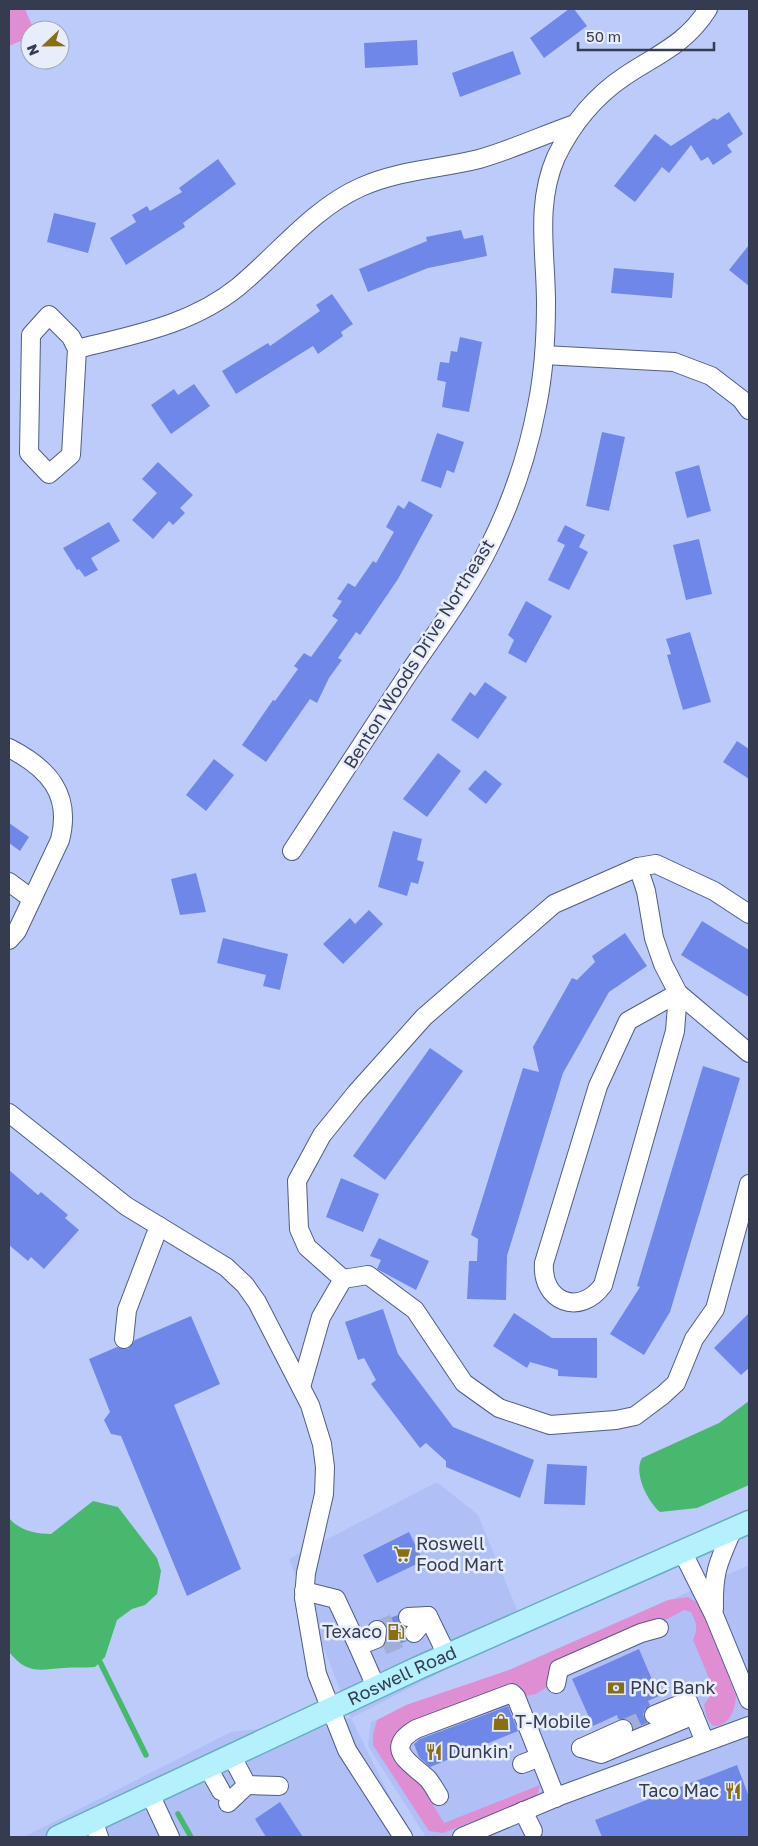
<svg xmlns="http://www.w3.org/2000/svg" width="758" height="1846" font-family="'Golos Text',sans-serif">
<style>
.built{fill:#b0c0f6}
.green{fill:#df8ed4}
.water{fill:#49b86f}
.lines{fill:none;stroke-linecap:round;stroke-linejoin:round}
.stream{stroke:#49b86f;stroke-width:5.5}
.building{fill:#6f87e8}
.minor-tunnel{stroke:#a2aed9;stroke-width:18;stroke-dasharray:18 9;stroke-linecap:butt}
.minor-casing{stroke:#515d86;stroke-width:20}
.major-casing{stroke:#67acbf;stroke-width:25}
.minor{stroke:#fff;stroke-width:18}
.major{stroke:#b4f1fd;stroke-width:22}
.labels{text-anchor:middle;stroke-width:5;stroke-linejoin:round;paint-order:stroke}
.street-label{font-size:18px;fill:#363c4f;stroke:#e8edfc}
.poi-label{font-size:18px;fill:#363c4f;stroke:#e8edfc;text-anchor:start}
</style>
<rect width="100%" height="100%" fill="#bdcbfb"/>
<g class="built">
<path d="M437,1482L478,1515L525,1629L351,1718L410,1837H24L231,1732L351,1718L289,1559Z"/>
<path d="M749,1565V1837H426L368,1746L371,1722L494,1678Z"/>
</g>
<g class="green">
<path d="M9,9H25L34,30H30V37L9,46Z"/>
<path d="M688,1597L696,1602L703,1612L736,1696C735,1709 730,1727 713,1726L707,1718L704,1705L714,1690L693,1640C698,1628 697,1624 691,1612L684,1610L660,1623L635,1633L536,1694L525,1696L511,1689L396,1735L394,1740L444,1823L540,1785L538,1793L533,1798L443,1833L429,1831L373,1745V1735L377,1720L406,1705L509,1670L668,1600Z"/>
</g>
<g class="water">
<path d="M749,1401V1485L697,1508L660,1512C648,1502 633,1473 642,1458L719,1423Z"/>
<path d="M93,1501L118,1507L157,1558L161,1571L157,1594L145,1605L132,1609L117,1620L105,1657L95,1667C84,1668 74,1667 63,1668C38,1670 27,1674 9,1652V1518C19,1530 35,1534 51,1534Z"/>
</g>
<g class="lines">
<g class="stream">
<path d="M100,1662L146,1755"/>
<path d="M178,1814L191,1837"/>
</g>
</g>
<g class="building">
<path d="M569,9H574L587,26L544,58L530,38Z"/>
<path d="M417,40L418,65L365,68L364,43Z"/>
<path d="M513,51L521,74L460,97L452,73Z"/>
<path d="M729,112L743,134L727,145L732,152L713,165L708,157L701,161L691,145L669,173L662,167L635,202L614,186L655,134L671,146L714,118L717,120Z"/>
<path d="M218,159L236,184L183,223L185,227L126,265L110,238L136,222L132,215L147,206L150,211L182,192L179,188Z"/>
<path d="M54,213L96,223L88,253L47,242Z"/>
<path d="M461,230L464,239L483,235L487,256L428,268L368,292L359,269L427,241L426,237Z"/>
<path d="M749,245V286L729,270Z"/>
<path d="M614,268L674,273L672,298L611,293Z"/>
<path d="M332,294L353,324L341,332L343,336L318,354L313,346L236,394L222,371L268,343L270,346L320,311L316,305Z"/>
<path d="M460,337L482,342L469,412L442,407L446,382L437,380L440,362L449,363L451,351L457,352Z"/>
<path d="M194,384L210,406L171,434L151,405L174,389L178,395Z"/>
<path d="M602,432L625,437L609,511L586,506Z"/>
<path d="M437,433L464,442L454,473L447,470L441,488L421,481Z"/>
<path d="M158,462L193,495L180,508L185,513L173,525L169,521L153,539L132,520L157,493L142,479Z"/>
<path d="M699,465L711,511L687,518L675,472Z"/>
<path d="M409,501L433,515L398,579L360,635L356,632L338,658L342,660L329,678L317,703L310,699L266,762L242,745L273,700L275,701L298,669L294,666L304,653L311,657L338,620L332,616L342,601L337,599L348,583L355,587L373,561L376,563L394,532L386,527L398,505L404,509Z"/>
<path d="M109,522L120,541L91,558L98,570L85,577L79,569L77,570L63,548Z"/>
<path d="M565,525L585,535L579,547L588,552L569,590L548,580L565,545L557,541Z"/>
<path d="M699,539L712,594L686,600L673,545Z"/>
<path d="M526,601L552,616L526,663L508,653L514,640L508,635Z"/>
<path d="M690,632L711,702L683,710L667,655L671,654L666,639Z"/>
<path d="M485,682L507,697L478,739L451,720L470,692L475,696Z"/>
<path d="M737,741L749,749V779L723,762Z"/>
<path d="M438,753L461,771L427,817L403,799Z"/>
<path d="M214,759L234,775L206,811L186,795Z"/>
<path d="M485,770L502,784L486,804L468,789Z"/>
<path d="M9,823L29,837L20,851L9,843Z"/>
<path d="M393,831L422,839L417,860L424,862L418,884L411,882L407,896L378,887Z"/>
<path d="M196,873L206,912L180,915L171,879Z"/>
<path d="M369,910L383,924L343,964L323,944L350,918L355,924Z"/>
<path d="M702,921L749,950V997L681,955Z"/>
<path d="M625,933L647,966L609,992L563,1073L507,1256L506,1300L467,1299L469,1261H477L478,1239L471,1235L523,1068L539,1072L533,1047L572,978L577,980L595,962L592,956Z"/>
<path d="M223,938L288,954L280,990L263,986L266,975L217,963Z"/>
<path d="M430,1048L463,1071L385,1180L353,1156Z"/>
<path d="M703,1066L740,1078L670,1312L644,1355L610,1334L640,1287L637,1286Z"/>
<path d="M9,1170L38,1195L41,1192L68,1215L65,1218L79,1230L44,1269L31,1257L28,1261L9,1245Z"/>
<path d="M341,1178L379,1194L363,1232L326,1217Z"/>
<path d="M379,1238L429,1261L416,1290L377,1269L381,1260L370,1256Z"/>
<path d="M383,1309L398,1354L453,1427L534,1460L520,1498L446,1467V1461L426,1443L420,1448L371,1384L376,1380L364,1358L358,1360L345,1322Z"/>
<path d="M514,1313L552,1338H597V1378L558,1376V1370L530,1362L527,1368L493,1346Z"/>
<path d="M749,1313V1368L741,1375L714,1348Z"/>
<path d="M191,1316L220,1384L174,1405L241,1569L187,1596L121,1436L111,1434L104,1420L110,1412L89,1359L117,1347L128,1349L135,1340Z"/>
<path d="M547,1464L587,1466L585,1505L544,1504Z"/>
<path d="M409,1532L423,1561L377,1583L363,1555Z"/>
<path d="M398,1615L399,1622L405,1627L404,1636L407,1641L385,1649L388,1631L382,1621Z"/>
<path d="M639,1649L659,1696L648,1701L650,1705L643,1714L647,1723L633,1729L630,1721L618,1719L617,1715L593,1726L572,1679Z"/>
<path d="M508,1706L518,1731L430,1767L419,1757L414,1744L420,1739Z"/>
<path d="M737,1765L749,1797V1837H602L595,1820Z"/>
<path d="M280,1802L303,1837H266L255,1819Z"/>
</g>
<g class="lines">
<g class="minor-tunnel">
<path d="M377,1630L408,1617"/>
<path d="M383,1646L414,1633"/>
<path d="M623,1729L654,1715"/>
</g>
<g class="minor-casing">
<g id="minor">
<path d="M77,349L71,337L49,315L31,335L29,453L49,474L71,455L77,349C133,335 191,325 238,287C278,254 312,209 361,187C399,170 439,169 479,159C511,150 543,135 575,124"/>
<path d="M544,355L674,362L711,376L741,399L749,410"/>
<path d="M9,748C48,768 72,794 60,840L17,931L9,940"/>
<path d="M292,851C331,792 370,733 408,674C436,632 468,591 490,545C512,501 528,454 537,406C544,372 546,337 546,303C546,253 535,205 556,157C572,124 595,96 625,76C658,54 686,44 708,9"/>
<path d="M638,867L646,891L654,938L663,964L678,993L749,1053"/>
<path d="M9,882L32,899"/>
<path d="M678,993L675,1031L603,1285C580,1317 541,1302 544,1263L598,1086L628,1021Z"/>
<path d="M9,1113L126,1206L226,1267L245,1285L257,1302L310,1405L322,1444L325,1467L324,1494L306,1573L304,1598L317,1674L347,1750L403,1837"/>
<path d="M343,1279L368,1275L415,1310L464,1383L499,1408L550,1425L616,1420L635,1416L663,1395L676,1383L694,1339L715,1309L749,1184"/>
<path d="M124,1339L127,1310L159,1226"/>
<path d="M301,1387L321,1317L343,1279L307,1247L299,1229L297,1181L322,1135L356,1093L424,1017L554,904L638,867L656,864L714,891L749,914"/>
<path d="M682,1551L714,1615L749,1700"/>
<path d="M304,1591L336,1599L358,1646L376,1639L377,1630"/>
<path d="M714,1609C713,1572 718,1563 733,1529"/>
<path d="M408,1617L428,1616L447,1655"/>
<path d="M414,1633L428,1616"/>
<path d="M358,1646L376,1687"/>
<path d="M556,1684L559,1669L641,1633L659,1628"/>
<path d="M654,1715L688,1701L705,1742"/>
<path d="M581,1748L601,1754L694,1715"/>
<path d="M581,1748L623,1729"/>
<path d="M231,1755L247,1785L279,1786"/>
<path d="M522,1764L540,1757"/>
<path d="M207,1766L221,1791"/>
<path d="M150,1794L170,1837"/>
<path d="M439,1796C436,1791 432,1784 428,1779C411,1763 382,1749 416,1729L512,1693L516,1697L556,1798"/>
<path d="M228,1803L247,1785"/>
<path d="M523,1811L533,1831"/>
<path d="M93,1821L99,1837"/>
<path d="M462,1837L562,1795L749,1726"/>
</g>
</g>
<g class="major-casing">
<g id="major">
<path id="s1" d="M58,1837L418,1668L749,1522"/>
</g>
</g>
<use href="#minor" class="minor"/>
<use href="#major" class="major"/>
</g>
<defs>
<g id="supermarket-bare" transform="scale(1.35)"><path d="M-6-5.5h2.5l.6 2H6L4.5 2H-2.5L-4.4-4H-6ZM-1.5 3.2a1.3 1.3 0 1 0 .1 0ZM3 3.2a1.3 1.3 0 1 0 .1 0Z" fill="#896f10" stroke="#e8edfc" stroke-width="2.5" paint-order="stroke"/></g>
<g id="fuel-bare" transform="scale(1.35)"><path d="M-5.5-6h7V0h2V4h1.3V-2.5L3-4.5l.8-.8L6-3V5H2.5V1h-1V6h-7ZM-4.2-4.7v3.2H.2V-4.7Z" fill="#896f10" stroke="#e8edfc" stroke-width="2.5" paint-order="stroke"/></g>
<g id="bank-bare" transform="scale(1.35)"><path d="M-6-4H6V4H-6ZM0-2.3a2.3 2.3 0 1 0 0 4.6a2.3 2.3 0 1 0 0-4.6Z" fill="#896f10" stroke="#e8edfc" stroke-width="2.5" paint-order="stroke"/></g>
<g id="shop-bare" transform="scale(1.35)"><path d="M-5-2.5h2.3a2.7 3.5 0 0 1 5.4 0H5L5.5 6h-11ZM-1.5-2.5h3a1.5 2.3 0 0 0-3 0Z" fill="#896f10" stroke="#e8edfc" stroke-width="2.5" paint-order="stroke"/></g>
<g id="restaurant-bare" transform="scale(1.35)"><path d="M-5-6h1v4h1v-4h1v4h1v-4h1v5L-1.5 .5V6h-2V.5L-5-1ZM5-6V6H3V1.5H1.5Q1.5-4 5-6Z" fill="#896f10" stroke="#e8edfc" stroke-width="2.5" paint-order="stroke"/></g>
</defs>
<g fill-rule="evenodd">
<use href="#supermarket-bare" x="402" y="1554"/>
<use href="#fuel-bare" x="396" y="1632"/>
<use href="#bank-bare" x="616" y="1688"/>
<use href="#shop-bare" x="501" y="1722"/>
<use href="#restaurant-bare" x="434" y="1752"/>
<use href="#restaurant-bare" x="733" y="1791"/>
</g>
<g class="labels">
<g class="street-label">
<text transform="translate(419 654) rotate(-58)" y="6">Benton Woods Drive Northeast</text>
<text dy="6" stroke="none"><textPath href="#s1" startOffset="380">Roswell Road</textPath></text>
</g>
<g class="poi-label">
<text x="416" y="1550">Roswell<tspan x="416" dy="21">Food Mart</tspan></text>
<text x="382" y="1638" text-anchor="end">Texaco</text>
<text x="630" y="1694">PNC Bank</text>
<text x="515" y="1728">T-Mobile</text>
<text x="448" y="1758">Dunkin'</text>
<text x="719" y="1797" text-anchor="end">Taco Mac</text>
</g>
</g>
<rect width="758" height="1846" fill="none" stroke="#363c4f" stroke-width="20"/>
<g transform="translate(45 45) rotate(248)"><circle r="24" fill="#e8edfc" stroke="#a1a6b7"/>
<path d="M0-4L9 19L0 12L-9 19Z" fill="#896f10"/>
<text y="-8" font-size="14" font-weight="bold" text-anchor="middle" fill="#363c4f">N</text>
</g>
<path d="M578 42v8h136v-8" fill="none" stroke="#363c4f" stroke-width="2.5"/>
<text x="586" y="42" font-size="15" fill="#363c4f" stroke="#e8edfc" stroke-width="4" paint-order="stroke">50 m</text>
</svg>
